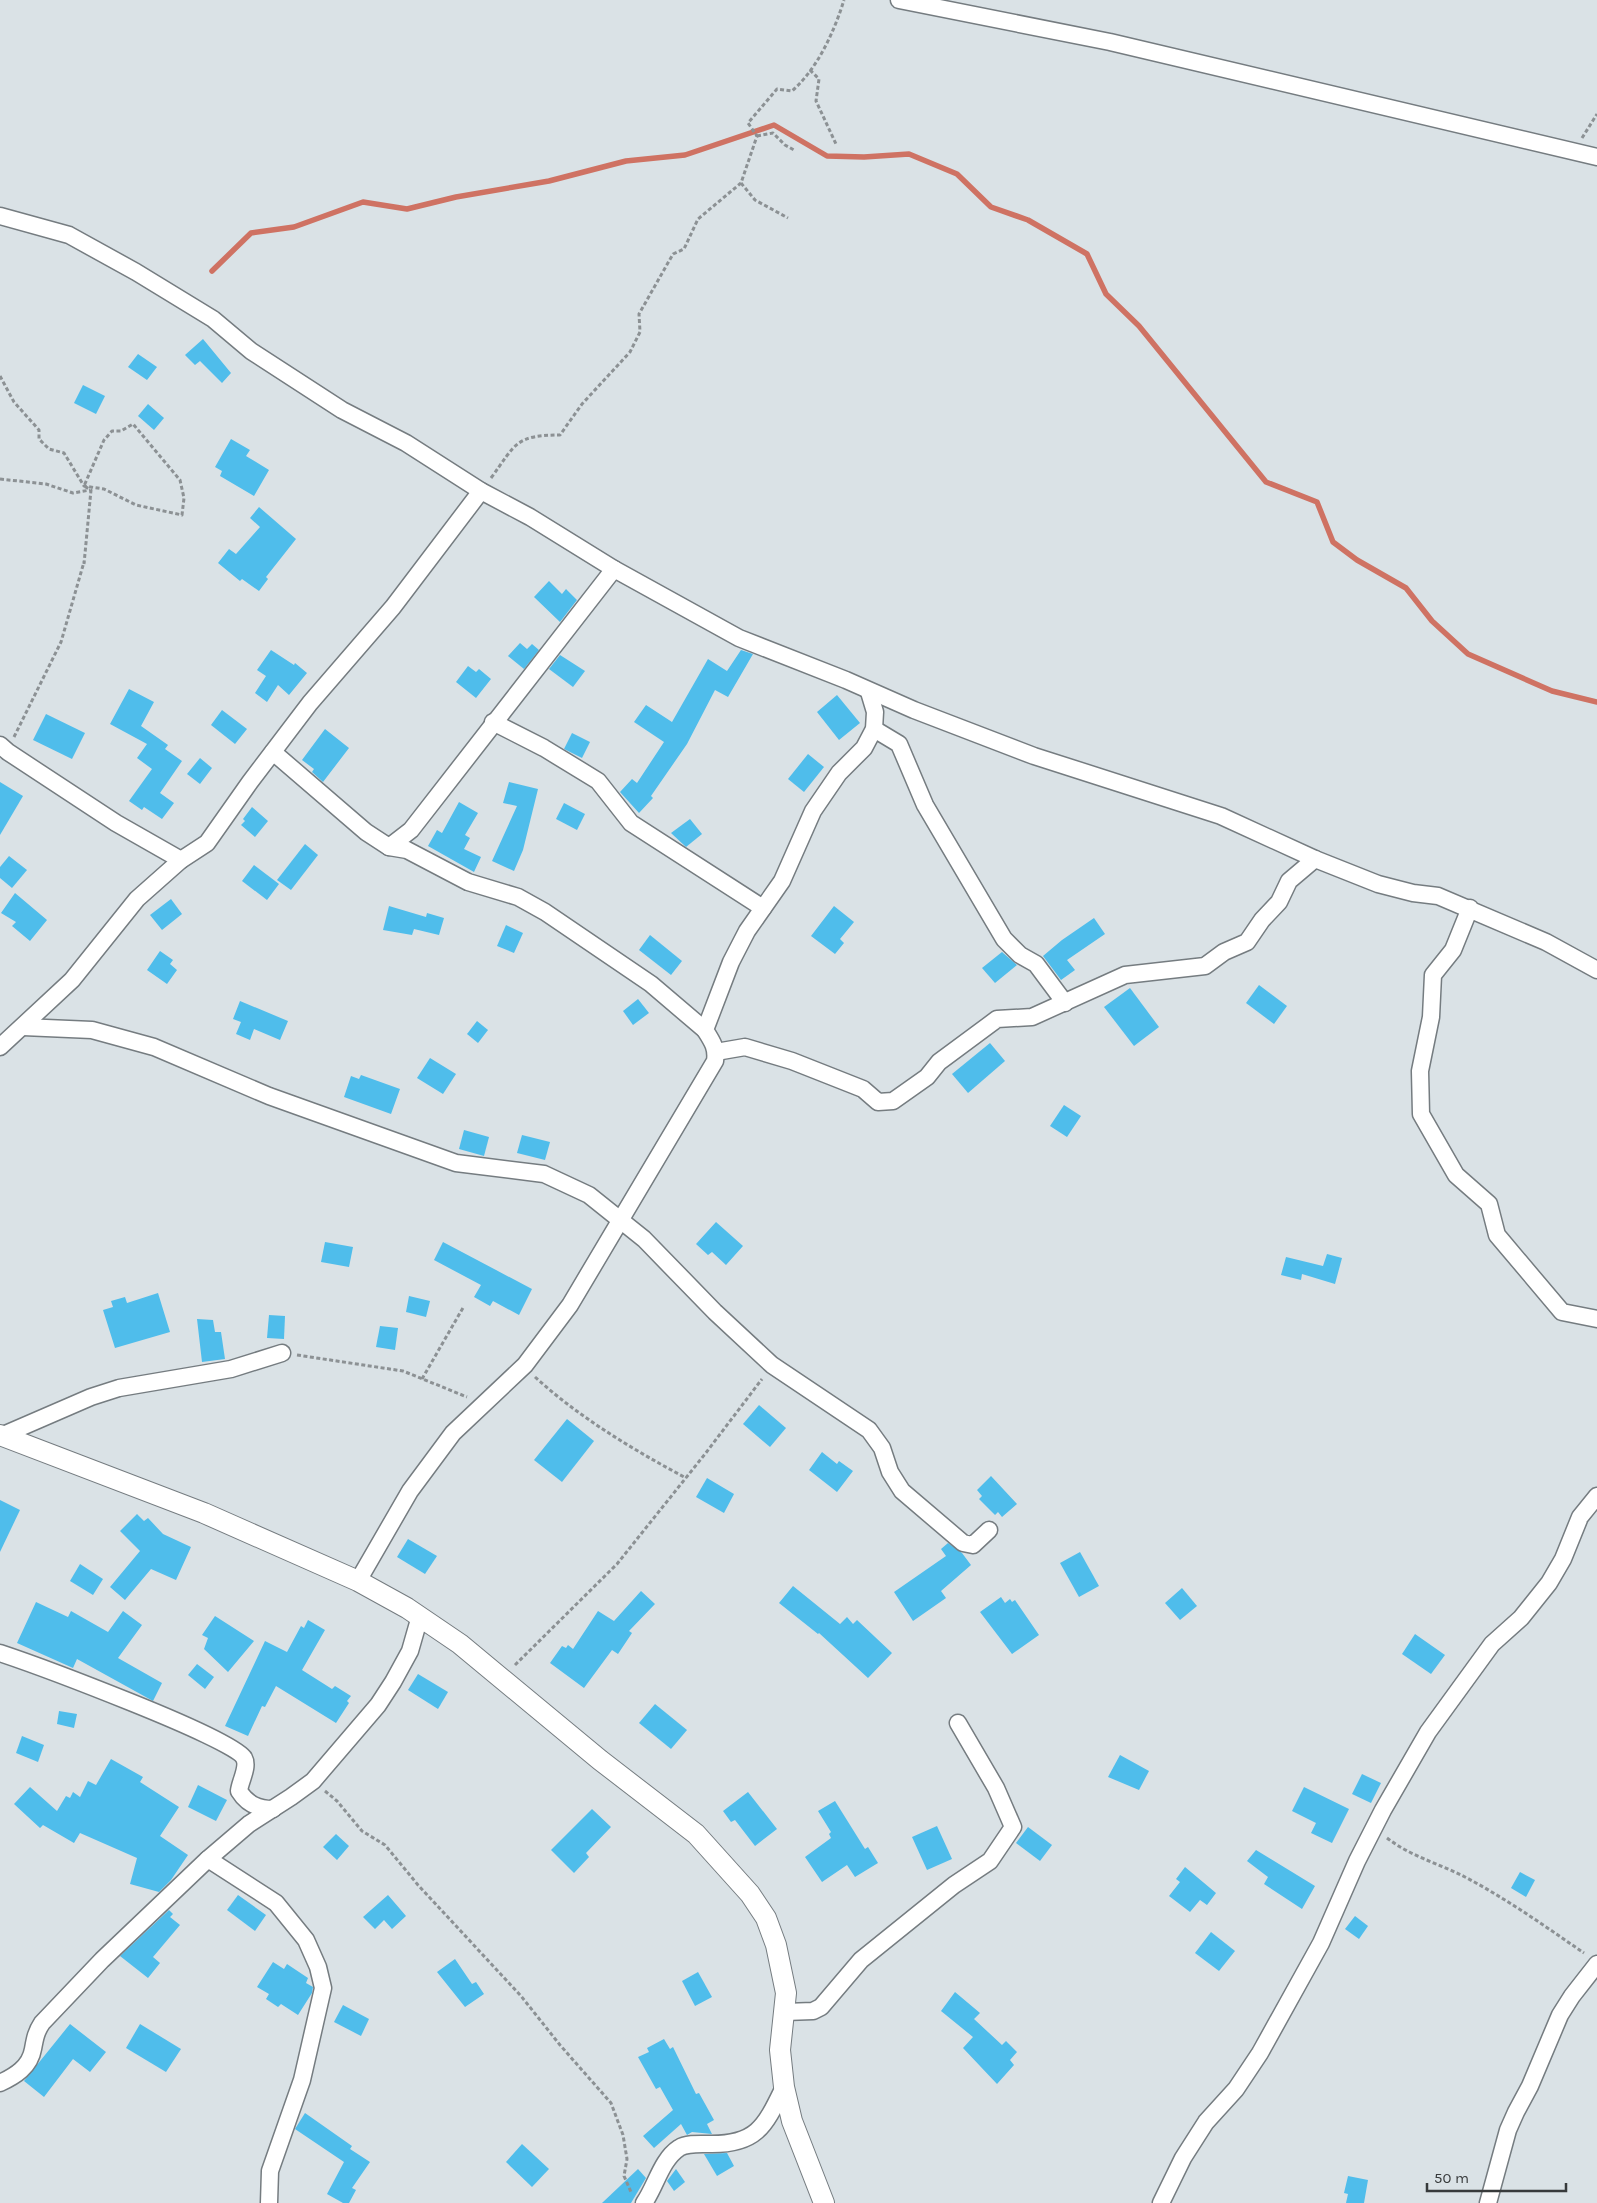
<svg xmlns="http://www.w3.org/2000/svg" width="1597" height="2203" font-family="Karla,sans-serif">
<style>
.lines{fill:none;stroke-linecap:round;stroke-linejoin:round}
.stream{stroke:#cf7263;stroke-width:5.5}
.building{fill:#4fbdeb}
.minor-casing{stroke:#757c80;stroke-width:19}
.tertiary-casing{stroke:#757c80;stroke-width:22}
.path{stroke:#8c9194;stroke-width:3;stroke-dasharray:4 2.5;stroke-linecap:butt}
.minor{stroke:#fff;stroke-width:16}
.tertiary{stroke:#fff;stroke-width:20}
</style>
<rect width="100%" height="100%" fill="#dae2e6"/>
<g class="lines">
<path class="stream" d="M212,271L251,233L294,227L363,202L407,209L456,197L549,181L626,161L685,155L774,125L827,156L864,157L909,154L957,174L991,207L1028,220L1087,254L1106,294L1139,326L1266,482L1317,502L1333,542L1357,560L1406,588L1432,621L1468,654L1552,691L1597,702"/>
</g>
<g class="building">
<path d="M203,339L231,373L222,383L200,361L195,365L185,355Z"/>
<path d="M138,354L157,367L147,380L128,367Z"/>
<path d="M83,385L105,396L96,414L74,403Z"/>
<path d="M148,404L164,418L154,430L138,416Z"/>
<path d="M231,439L250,450L246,456L269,470L254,496L220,476L222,471L215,467Z"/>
<path d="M259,507L296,539L266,577L268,579L259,591L242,579L240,581L218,563L229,549L236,554L260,527L250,518Z"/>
<path d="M549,581L562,594L566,589L577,600L560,622L534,597Z"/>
<path d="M520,643L527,649L532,644L539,650L524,669L508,656Z"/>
<path d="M271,650L294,665L295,663L307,673L289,695L278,685L267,702L255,693L266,676L257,670Z"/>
<path d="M741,650L753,654L728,697L715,690L687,744L651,796L653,798L639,813L620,792L632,779L637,783L664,742L634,722L646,705L672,722L708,659L727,671Z"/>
<path d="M560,655L585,671L573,687L549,669Z"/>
<path d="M468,666L476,672L479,669L491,679L476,698L456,682Z"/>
<path d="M129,689L154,702L141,726L168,745L165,749L182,761L160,793L174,803L162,819L144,807L142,810L129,801L152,769L137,758L147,744L110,724Z"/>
<path d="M837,695L860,723L839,740L817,712Z"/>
<path d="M222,710L247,729L235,744L211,725Z"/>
<path d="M46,714L85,733L72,759L33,740Z"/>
<path d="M325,729L349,748L323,782L312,772L314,769L302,760Z"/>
<path d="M572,733L590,742L582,758L564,749Z"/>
<path d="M808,754L824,767L804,792L788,779Z"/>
<path d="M200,758L212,768L200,784L187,774Z"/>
<path d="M0,782L23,796L0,835Z"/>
<path d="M509,782L538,789L523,850L514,871L492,861L517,806L503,803Z"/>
<path d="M459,802L478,813L465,835L470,838L464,849L481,857L474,872L428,846L437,830L442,833Z"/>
<path d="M564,803L585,814L577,830L556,819Z"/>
<path d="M252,807L268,821L255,837L241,825L245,821L243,819Z"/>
<path d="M690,819L702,834L686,847L671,833Z"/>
<path d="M305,844L318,855L291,890L277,880Z"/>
<path d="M9,856L27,870L12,888L0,878V867Z"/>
<path d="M254,865L279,884L267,900L242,881Z"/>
<path d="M15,893L47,920L30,941L12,926L16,922L1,913Z"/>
<path d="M171,899L182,914L162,930L150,915Z"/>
<path d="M389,906L426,917L427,913L444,918L439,935L414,929L412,935L383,930Z"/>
<path d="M834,906L854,922L840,939L844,943L835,954L811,936Z"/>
<path d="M1094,918L1105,934L1067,960L1075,970L1061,980L1043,956L1062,940Z"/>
<path d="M506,925L523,933L514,953L497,946Z"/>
<path d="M650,935L682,961L671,975L639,950Z"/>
<path d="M160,951L173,960L170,964L177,970L167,984L147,970Z"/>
<path d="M1002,952L1017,965L995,983L982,968Z"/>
<path d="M1259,985L1287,1006L1274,1024L1246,1003Z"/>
<path d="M1130,988L1159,1027L1134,1046L1104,1007Z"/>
<path d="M638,999L649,1013L633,1025L623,1011Z"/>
<path d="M240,1001L288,1021L280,1040L254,1029L250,1040L236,1034L241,1022L233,1019Z"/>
<path d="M477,1021L488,1030L478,1043L467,1034Z"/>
<path d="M990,1043L1005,1061L968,1093L952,1074Z"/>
<path d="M430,1058L456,1074L443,1094L417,1078Z"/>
<path d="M361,1075L400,1089L391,1114L344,1097L351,1076L359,1079Z"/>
<path d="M1064,1105L1081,1116L1067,1137L1050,1126Z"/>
<path d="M464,1130L489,1137L484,1156L459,1149Z"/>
<path d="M522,1135L550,1142L545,1160L517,1153Z"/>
<path d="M716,1222L743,1246L726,1265L712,1252L708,1255L696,1244Z"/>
<path d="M325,1242L353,1247L349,1267L321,1262Z"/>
<path d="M443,1242L532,1289L519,1315L493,1301L490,1306L474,1297L481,1285L434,1260Z"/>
<path d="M1327,1254L1342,1258L1335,1284L1302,1274L1301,1280L1281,1275L1286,1257L1323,1266Z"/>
<path d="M158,1293L170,1332L115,1348L103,1310L113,1307L111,1301L125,1297L127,1303Z"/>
<path d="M409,1296L430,1301L426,1317L406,1312Z"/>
<path d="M269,1315L285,1316L284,1339L267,1338Z"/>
<path d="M197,1319L213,1320L215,1332H221L225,1359L202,1362Z"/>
<path d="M380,1326L398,1328L395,1350L376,1347Z"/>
<path d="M759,1405L786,1428L770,1447L743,1424Z"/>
<path d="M567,1419L594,1441L562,1482L534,1460Z"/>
<path d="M822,1452L837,1464L839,1461L853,1471L837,1492L809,1470Z"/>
<path d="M991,1476L1017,1504L1002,1517L998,1512L995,1515L979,1499L982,1496L977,1490Z"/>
<path d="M707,1478L734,1494L724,1513L696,1497Z"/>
<path d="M0,1500L20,1510L0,1552Z"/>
<path d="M137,1514L144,1521L148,1518L163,1534L191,1547L176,1580L151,1569L125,1600L110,1587L140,1551L120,1531Z"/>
<path d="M408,1539L437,1556L425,1574L397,1557Z"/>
<path d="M948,1543L962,1553L971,1565L941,1591L946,1598L913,1621L894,1592L946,1556L941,1549Z"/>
<path d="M1080,1552L1099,1586L1079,1597L1060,1563Z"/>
<path d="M80,1564L103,1579L93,1595L70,1581Z"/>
<path d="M793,1586L840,1624L847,1617L853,1624L857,1620L892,1653L868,1678L819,1633L818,1634L779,1603Z"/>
<path d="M1182,1588L1197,1606L1180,1620L1165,1603Z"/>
<path d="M641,1591L655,1604L629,1631L632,1633L618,1654L612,1650L584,1688L550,1663L562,1646L566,1648L568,1645L573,1649L598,1611L614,1621Z"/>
<path d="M1001,1597L1005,1603L1010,1599L1012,1602L1015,1600L1039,1635L1012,1654L980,1612Z"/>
<path d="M36,1602L68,1617L71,1611L108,1632L123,1611L142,1625L118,1658L162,1683L153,1701L77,1659L73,1668L17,1643Z"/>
<path d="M215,1616L254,1641L228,1672L204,1649L208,1638L202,1635Z"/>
<path d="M308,1620L325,1630L302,1670L332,1689L335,1686L351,1696L347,1701L349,1703L336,1723L276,1686L265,1707L262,1706L248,1736L225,1726L265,1641L287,1652L301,1626L304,1628Z"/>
<path d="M1415,1634L1445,1655L1431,1674L1402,1654Z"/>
<path d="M197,1664L214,1677L205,1689L188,1675Z"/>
<path d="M418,1674L448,1692L438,1709L408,1690Z"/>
<path d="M655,1704L687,1730L671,1749L639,1723Z"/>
<path d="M59,1711L77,1714L74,1728L57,1724Z"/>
<path d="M22,1736L44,1745L38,1762L16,1753Z"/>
<path d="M1120,1755L1149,1771L1139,1790L1108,1777Z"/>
<path d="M111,1759L143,1777L140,1782L179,1807L160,1836L188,1855L171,1880L159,1892L130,1884L137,1858L80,1833L74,1843L43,1825L40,1828L14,1804L30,1787L57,1811L66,1796L70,1798L73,1792L80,1797L88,1781L96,1785Z"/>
<path d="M1362,1774L1381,1783L1371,1803L1352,1794Z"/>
<path d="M198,1785L227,1800L216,1821L188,1807Z"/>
<path d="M1304,1787L1349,1809L1332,1843L1311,1833L1316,1823L1292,1811Z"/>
<path d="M748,1792L777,1829L755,1846L735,1820L731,1822L723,1811Z"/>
<path d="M835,1801L865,1849L868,1847L878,1863L855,1877L847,1865L822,1882L805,1857L831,1838L829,1834L831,1832L818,1811Z"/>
<path d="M592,1809L611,1827L586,1853L589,1857L574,1873L551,1850Z"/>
<path d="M937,1826L952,1859L927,1870L912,1837Z"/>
<path d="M1028,1827L1052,1845L1040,1861L1016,1843Z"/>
<path d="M336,1834L349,1846L337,1860L323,1847Z"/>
<path d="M1256,1850L1315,1886L1302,1909L1264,1884L1268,1877L1247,1861Z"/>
<path d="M1185,1867L1216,1893L1207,1905L1200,1900L1190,1912L1169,1896L1180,1882L1176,1879Z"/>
<path d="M1520,1872L1535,1880L1526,1897L1511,1888Z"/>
<path d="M238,1895L266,1915L255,1931L227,1910Z"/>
<path d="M388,1895L406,1916L392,1929L384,1920L375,1929L363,1917Z"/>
<path d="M169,1910L173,1914L170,1917L180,1925L153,1957L160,1963L148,1978L120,1956Z"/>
<path d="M1355,1916L1368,1926L1359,1939L1345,1929Z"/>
<path d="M1211,1932L1235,1951L1219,1971L1195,1953Z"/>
<path d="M455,1959L472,1984L476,1982L484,1994L465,2007L437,1972Z"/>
<path d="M273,1962L284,1969L287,1964L308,1978L306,1983L313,1987L312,1993L298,2015L281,2004L278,2007L266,1999L269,1994L257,1987Z"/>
<path d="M698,1972L712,1997L695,2006L682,1981Z"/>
<path d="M955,1992L980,2013L974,2019L1002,2045L1006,2041L1017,2052L1010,2060L1014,2065L997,2084L963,2048L973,2037L941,2011Z"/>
<path d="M343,2005L369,2019L361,2036L334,2022Z"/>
<path d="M70,2024L106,2052L90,2072L73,2059L44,2097L24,2081Z"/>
<path d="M140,2024L181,2049L166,2072L126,2048Z"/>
<path d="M664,2039L670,2049L673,2047L696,2094L699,2093L714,2120L707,2124L712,2134L692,2132L687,2135L681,2124L654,2148L643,2136L673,2110L660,2087L656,2089L638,2057L649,2052L647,2048Z"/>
<path d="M305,2113L352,2146L350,2149L370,2162L352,2188L356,2190L349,2203H343L327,2194L344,2162L295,2129Z"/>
<path d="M522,2144L549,2169L532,2187L506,2162Z"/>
<path d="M727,2153L734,2166L717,2176L704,2154Z"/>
<path d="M638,2169L646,2178L631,2203H602Z"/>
<path d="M676,2169L685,2182L674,2191L667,2181Z"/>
<path d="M1348,2176L1368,2180L1364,2203H1346L1348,2194L1344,2193Z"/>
</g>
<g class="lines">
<g class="minor-casing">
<g id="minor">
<path d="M899,0L1110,42L1597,157"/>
<path d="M0,216L69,235L136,272L213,319L251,351L342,410L406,443L481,491L530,517L614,569L739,638L846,680L914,710L1034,756L1221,816L1315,859L1378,884L1413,893L1438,896L1546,942L1597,970"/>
<path d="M493,722L544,748L598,781L631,823L763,908"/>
<path d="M874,729L899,744L925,805L1004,939L1020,955L1036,964L1065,1003"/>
<path d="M0,745L8,752L116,823L181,860"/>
<path d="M273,752L366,832L389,847L407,850L468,882L518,897L545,912L651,984L705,1030"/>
<path d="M389,847L411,830L614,569"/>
<path d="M1470,908L1453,950L1433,975L1431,1017L1420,1071L1421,1114L1456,1175L1489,1204L1497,1235L1562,1312L1597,1319"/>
<path d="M23,1027L92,1030L154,1047L269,1096L456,1163L544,1174L589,1195L644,1239L715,1312L772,1365L869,1430L882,1448L890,1472L902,1491L963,1543L973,1545L989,1530"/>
<path d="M0,1047L72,980L137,899L181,860L207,843L250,782L310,703L393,607L481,491"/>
<path d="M716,1052L745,1047L792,1061L863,1089L878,1102L893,1101L927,1077L939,1062L997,1019L1032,1017L1125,975L1205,966L1224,952L1247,942L1262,920L1279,902L1289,881L1315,859"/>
<path d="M1,1436L91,1397L119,1388L231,1369L282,1353"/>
<path d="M358,1581L410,1491L453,1433L525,1365L570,1305L715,1061C717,1048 712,1041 705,1030L731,962L747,931L782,881L813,811L839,773L864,748L874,729L875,712L869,692"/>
<path d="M0,1653C33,1664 234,1738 244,1758C249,1767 240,1781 239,1791C247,1804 258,1809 273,1809"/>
<path d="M208,1859L276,1903L306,1940L318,1967L323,1988L302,2080L270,2171L269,2203"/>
<path d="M785,2012L813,2011L821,2007L861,1960L954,1885L990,1861L1013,1827L996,1788L958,1723"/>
<path d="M0,2083C15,2076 30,2067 33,2049C35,2038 36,2032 42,2023L102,1960L208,1859L249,1824L291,1797L313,1781L378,1705L393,1682L410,1651L420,1616"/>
<path d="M644,2203C656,2186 661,2160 679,2148C687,2143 700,2144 709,2144C757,2145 765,2126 784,2087"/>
<path d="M1161,2203L1183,2158L1206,2122L1236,2089L1260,2053L1321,1943L1357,1861L1383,1810L1428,1732L1492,1644L1521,1618L1549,1583L1563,1559L1580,1517L1597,1496"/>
<path d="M1488,2203L1508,2130L1516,2112L1530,2086L1560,2015L1572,1996L1597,1964"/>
</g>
</g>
<g class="tertiary-casing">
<path id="tertiary" d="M0,1435L204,1513L358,1581L407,1608L460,1644L600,1760L696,1834L750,1894L766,1918L776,1945L786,1993L780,2050L784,2087L792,2121L824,2203"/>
</g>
<g class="path">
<path d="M810,70L819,79L816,101L836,144"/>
<path d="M757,136L773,133L785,145L794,150"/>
<path d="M1582,138L1597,114"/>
<path d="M741,183L755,200L788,218"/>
<path d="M0,376L14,402L39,430V439L49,449L64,453L84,486L104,489L136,505L182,515L184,498L180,480L133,424L121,431H112L104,440L84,486L91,490L84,564"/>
<path d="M491,478C516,444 515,435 560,435L582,404L630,352L640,332L639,314L673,254L684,249L698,219L741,183L757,136L748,123L777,89L792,91C818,68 834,32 844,0"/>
<path d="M0,479L46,484L73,493L90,490"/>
<path d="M14,737L61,642L84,562"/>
<path d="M297,1355L403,1371L467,1397"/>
<path d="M535,1377C580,1418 632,1449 686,1478"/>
<path d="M422,1379L464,1306"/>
<path d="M515,1665L617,1564L705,1454L762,1379"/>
<path d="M325,1791L337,1801L362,1831L385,1845L418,1885L521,1996L560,2045L611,2103L623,2135L627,2159L624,2176L631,2192"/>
<path d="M1387,1838C1410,1856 1440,1864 1465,1877C1507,1899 1546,1927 1584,1953"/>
</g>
<use href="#minor" class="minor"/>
<use href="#tertiary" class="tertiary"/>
</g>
<path d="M1427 2183v8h139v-8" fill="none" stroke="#373a3b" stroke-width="2.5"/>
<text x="1434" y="2183" font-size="15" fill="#373a3b" stroke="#dae2e6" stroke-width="4" paint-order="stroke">50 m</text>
</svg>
